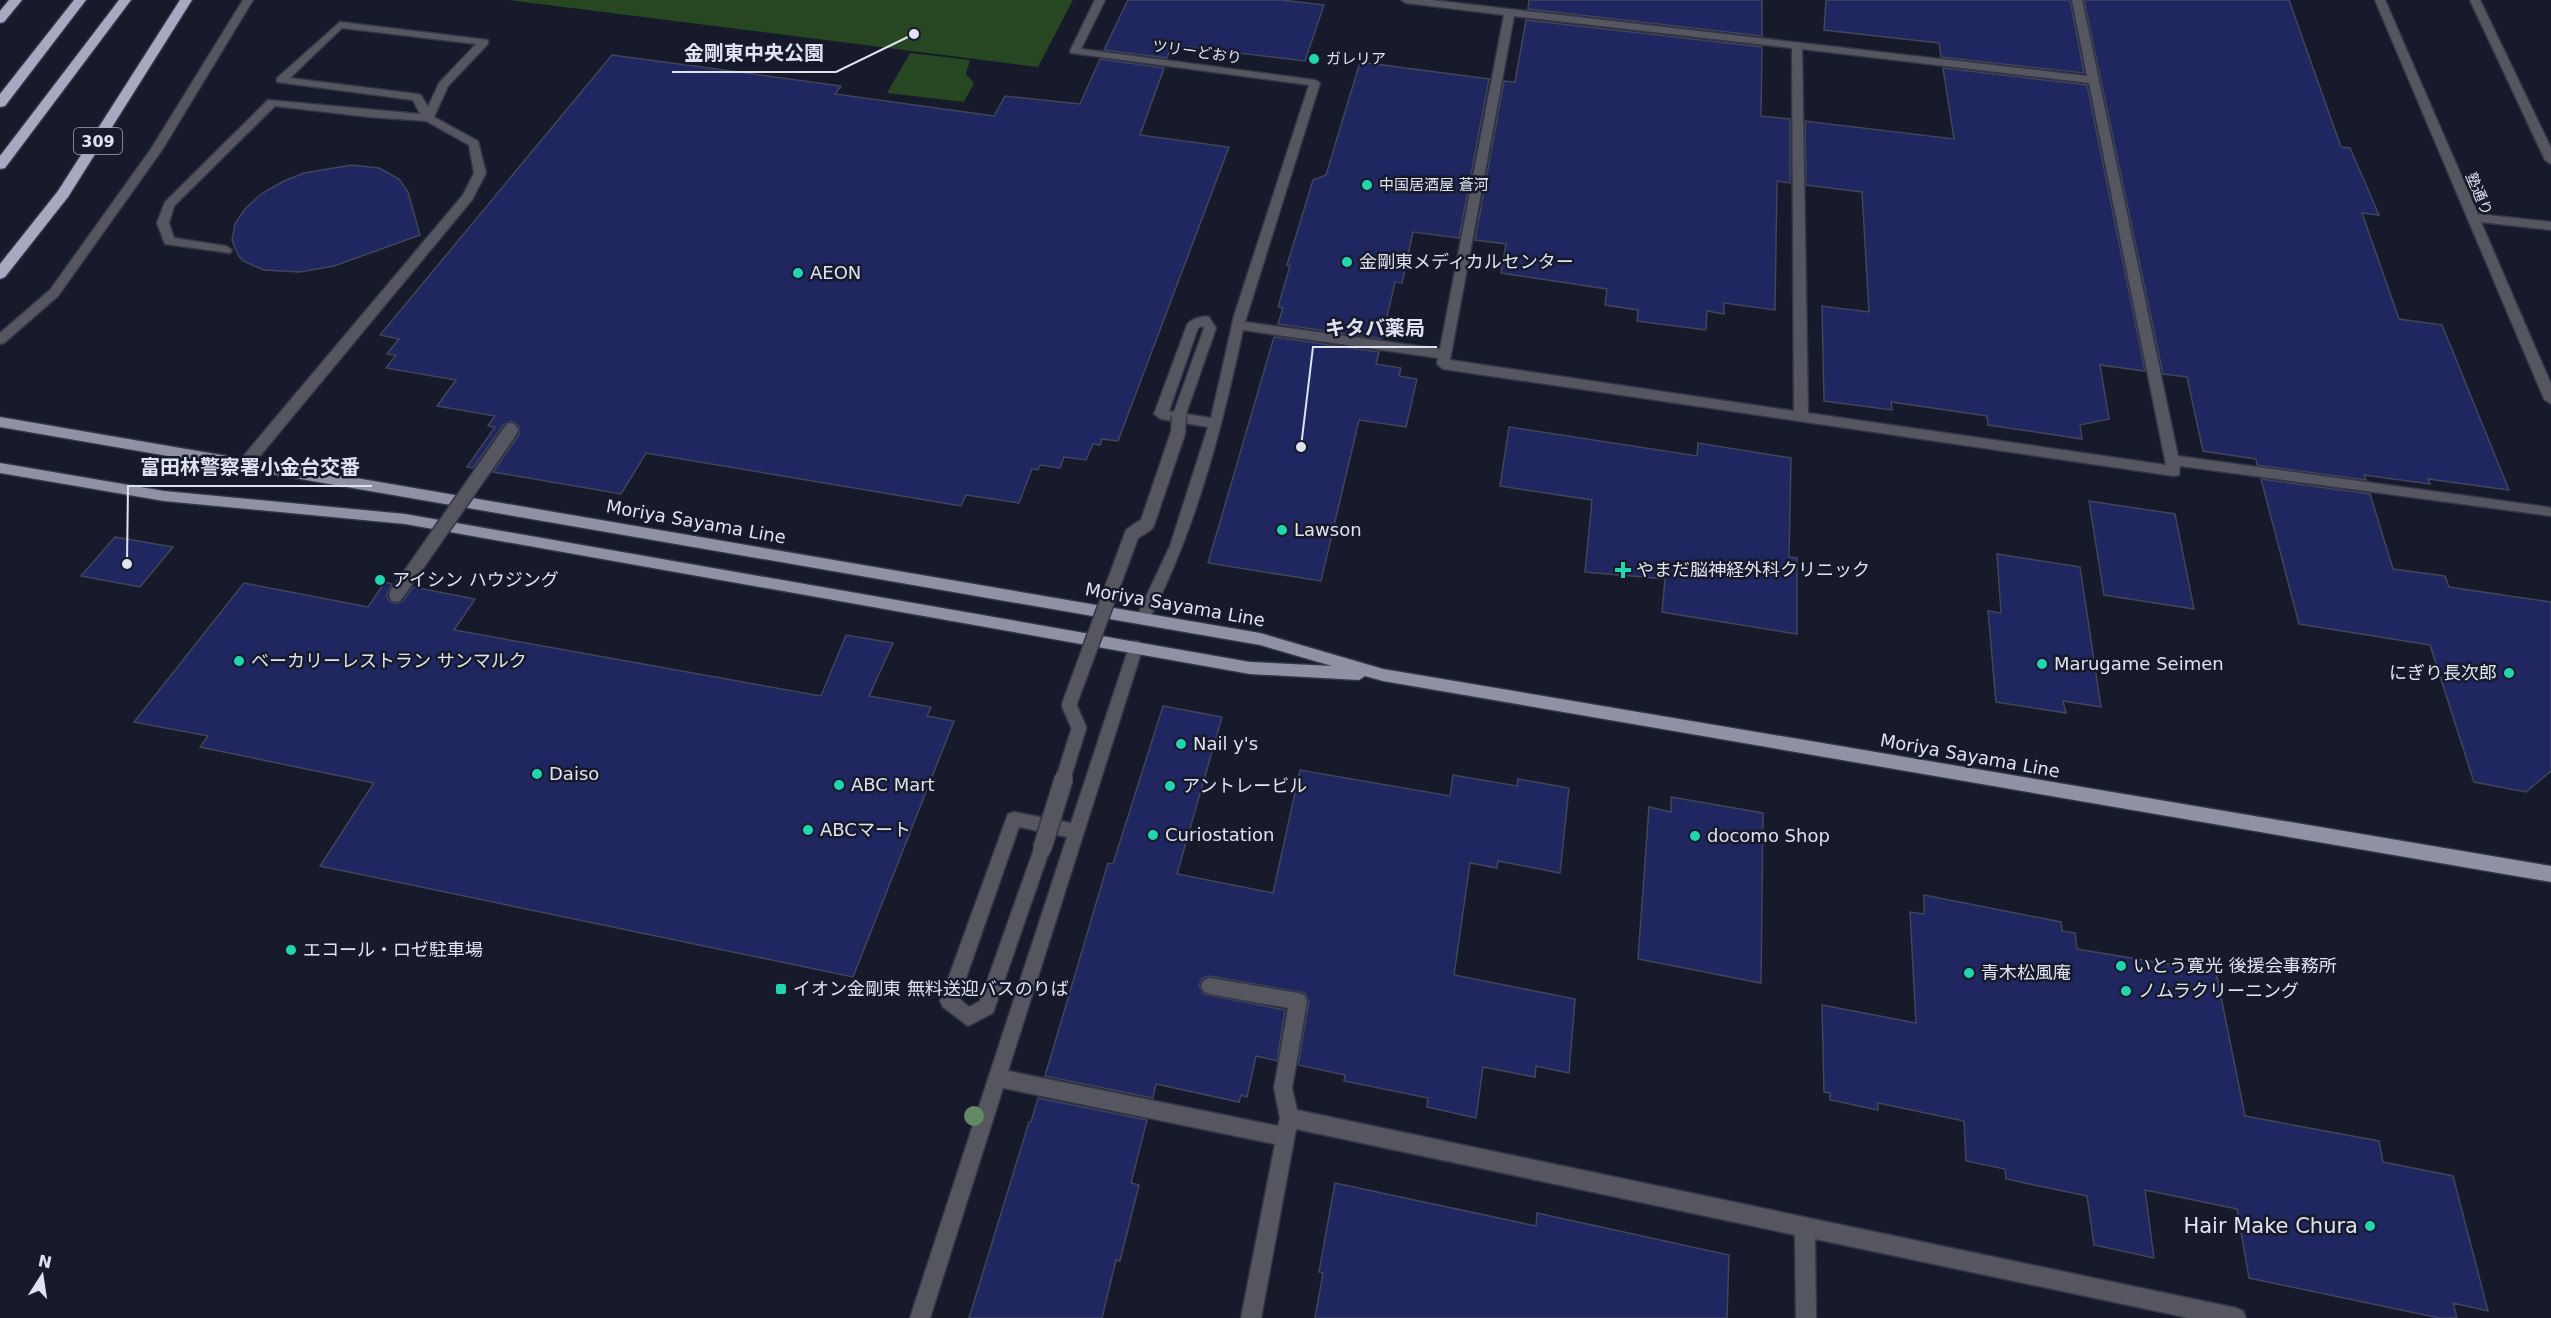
<svg xmlns="http://www.w3.org/2000/svg" width="2551" height="1318" font-family="'DejaVu Sans','Noto Sans JP',sans-serif">
<style>
.green{fill:#274622}
.building{fill:#1f2660;stroke:#404559;stroke-width:1.5}
.lines{fill:none;stroke-linecap:round;stroke-linejoin:round}
.minor-casing{stroke:#323646;stroke-width:3}
.major-casing{stroke:#323646;stroke-width:3}
.highway-casing{stroke:#323646;stroke-width:3}
.minor{fill:#55565f;fill-rule:evenodd}
.major{fill:#9091a5;fill-rule:evenodd}
.highway{fill:#a7a9c1;fill-rule:evenodd}
.minor-bridge-far1-casing{stroke:#323646;stroke-width:17;stroke-linecap:butt}
.minor-bridge-casing{stroke:#323646;stroke-width:21;stroke-linecap:butt}
.minor-bridge-far1{stroke:#55565f;stroke-width:14}
.minor-bridge{stroke:#55565f;stroke-width:18}
.tree{fill:#628a64}
.poi-dot{fill:#21d5af;stroke:#161a2b;stroke-width:2}
.labels{text-anchor:middle;stroke-width:5;stroke-linejoin:round;paint-order:stroke}
.far-street-label{font-size:15px;fill:#dfe3ef;stroke:#161a2b}
.far-poi-label{font-size:15px;fill:#dfe3ef;stroke:#161a2b;text-anchor:start}
.shield{fill:#161a2b;stroke:#a3a7b4;stroke-width:1.5}
.shield-label{font-size:16px;font-weight:bold;fill:#dfe3ef}
.poi-label{font-size:18px;fill:#dfe3ef;stroke:#161a2b;text-anchor:start}
.street-label{font-size:18px;fill:#dfe3ef;stroke:#161a2b}
.near-poi-label{font-size:21px;fill:#dfe3ef;stroke:#161a2b;text-anchor:end}
.leader{fill:none;stroke:#dfe3ef;stroke-width:2}
.callout-dot{fill:#dfe3ef;stroke:#161a2b;stroke-width:2}
.callout-label{font-size:20px;text-anchor:middle;font-weight:bold;fill:#dfe3ef;stroke:#161a2b;stroke-width:5;stroke-linejoin:round;paint-order:stroke}
</style>
<rect width="100%" height="100%" fill="#161a2b"/>
<g class="green">
<path d="M508,0H1073L1038,67Z"/>
<path d="M910,53L970,60L966,74L974,83L964,102L887,93Z"/>
</g>
<g class="building">
<path d="M1128,0H1281L1324,5L1305,61L1172,45L1167,58L1104,50Z"/>
<path d="M1529,0H1762V36L1528,9Z"/>
<path d="M1826,0H2070L2084,73L1941,57L1939,43L1824,30Z"/>
<path d="M2084,0H2289L2341,147L2350,148L2379,215L2362,213L2399,319L2442,325L2509,490L2428,479L2430,484L2364,475L2366,480L2257,465L2256,459L2203,451L2187,377L2163,374Z"/>
<path d="M1526,20L1762,47L1761,116L1790,119V183L1777,181L1775,310L1724,303V314L1707,311L1706,330L1637,321L1638,310L1605,305L1607,289L1501,273L1506,244L1475,240L1504,81L1515,82Z"/>
<path d="M612,55L841,86L835,94L994,116L1005,96L1080,104L1100,59L1164,68L1140,135L1229,147L1118,441L1102,439L1100,445L1093,444L1086,460L1064,457L1060,468L1040,465L1038,470L1032,469L1019,503L966,495L961,506L646,453L621,494L493,472L519,435V426L512,421L503,425L473,468L467,467L495,427L488,426L495,416L437,406L456,380L386,368L396,355L387,354L399,339L380,335Z"/>
<path d="M1360,62L1489,79L1459,238L1413,232L1402,283L1395,282L1382,339L1278,324L1283,308L1278,307L1290,266L1287,265L1313,180L1326,175Z"/>
<path d="M1943,68L2087,85L2145,371L2100,365L2109,419L2080,425L2082,439L1988,425L1987,416L1891,402L1892,410L1824,401L1822,306L1869,312L1862,192L1806,185L1805,121L1954,139Z"/>
<path d="M352,165L379,168L399,179L408,192L420,235L334,266L300,272L264,270L243,261L238,255L232,240L235,224L244,210L261,194L284,181L304,173Z"/>
<path d="M1274,337L1379,352L1376,364L1401,368L1399,376L1417,379L1406,427L1359,420L1321,581L1208,563Z"/>
<path d="M1509,427L1697,456L1698,443L1791,458L1789,557L1797,558V634L1662,612L1665,579L1585,572L1592,500L1500,486Z"/>
<path d="M2261,479L2370,494L2393,569L2445,576L2449,587L2551,602V771L2526,792L2474,782L2430,645L2299,624Z"/>
<path d="M2089,501L2175,514L2194,609L2104,595Z"/>
<path d="M115,537L173,547L140,587L81,576Z"/>
<path d="M1997,554L2080,567L2101,707L2063,701L2066,713L1996,702L1988,611L2001,613Z"/>
<path d="M385,582L392,584L387,595L388,599L395,604L403,601L413,587L475,599L454,630L821,696L846,635L893,643L869,696L931,707L927,716L954,721L853,977L320,866L374,783L200,747L208,736L134,722L244,583L368,607Z"/>
<path d="M1163,706L1222,717L1177,874L1273,893L1300,770L1450,796L1453,775L1517,786L1518,779L1569,788L1560,873L1498,861L1497,868L1470,863L1454,975L1575,999L1569,1073L1536,1066L1535,1077L1483,1067L1476,1118L1427,1107L1428,1098L1344,1081L1345,1075L1298,1065L1309,1001L1305,993L1210,976L1203,978L1199,985L1203,994L1285,1010L1277,1061L1256,1056L1247,1097L1241,1095L1239,1102L1156,1084L1153,1098L1045,1076L1108,863L1113,864Z"/>
<path d="M1671,797L1763,813L1761,983L1638,959L1649,807L1671,812Z"/>
<path d="M1924,895L2061,922L2062,931L2075,933L2077,949L2216,972L2245,1116L2379,1141L2383,1162L2453,1176L2488,1311L2453,1303L2457,1318H2439L2249,1278L2237,1209L2145,1190L2154,1258L2094,1245L2087,1196L2006,1179L2005,1169L1966,1161L1964,1121L1878,1103V1110L1830,1100V1093L1824,1092L1822,1005L1916,1023L1910,912L1924,914Z"/>
<path d="M1038,1098L1147,1120L1131,1183L1139,1185L1120,1261L1116,1260L1102,1318H969L1029,1122H1031Z"/>
<path d="M1335,1183L1536,1226L1537,1213L1729,1255L1727,1318H1315L1323,1273L1319,1272Z"/>
</g>
<g class="lines">
<g class="minor-casing">
<g id="minor">
<path d="M243,0H253L162,150L58,296L4,343L0,344V333L50,290L151,149Z"/>
<path d="M1095,0H1105L1081,49L1315,80L1320,83L1245,322L1440,349L1504,15L1406,3L1401,0H1432L2087,76L2072,0H2082L2178,456L2547,507L2551,508V516L2180,466L2179,475L2174,476L1443,369L1437,364L1438,358L1243,330C1221,432 1196,529 1148,622H1138L1136,618L1170,546L1208,427L1161,419L1154,414L1187,325C1191,319 1203,315 1209,317L1216,328L1186,414L1211,418L1234,316L1309,85L1071,53L1070,51ZM1514,16L1792,48L1794,411L1450,360ZM1802,49L2089,83L2166,465L1808,413ZM1202,326L1204,328L1174,412L1169,411L1198,328Z"/>
<path d="M2375,0H2385L2478,214L2551,222V230L2481,222L2551,384V404L2544,399Z"/>
<path d="M2470,0H2480L2551,148V164L2545,160Z"/>
<path d="M340,22L488,40V44L448,86L434,117L478,141L486,173L472,200L250,468H240L238,464L240,460L463,195L474,173L469,145L426,121L369,117L275,106L174,206L169,223L174,238L226,246L232,250L230,253L165,244L157,223L165,202L268,100L420,114L413,100L277,82V78ZM342,28L476,44L439,83L428,107L421,95L417,94L290,78Z"/>
<path d="M1136,641L1141,643L1143,647L1008,1071L1278,1126L1280,1118L1274,1088L1288,1008L1210,994L1204,992L1201,986L1204,980L1210,978L1298,993L1304,995L1307,1001L1292,1088L1297,1110L2236,1308L2243,1311L2246,1318H2189L1815,1239L1816,1318H1796L1795,1235L1296,1129L1261,1318H1241L1275,1144L1003,1088L930,1318H910L1067,837L1019,827L959,998L969,1007L980,1001L1034,849L1036,844L1042,842L1048,844L1050,849L993,1013L968,1026L943,1007L940,1001L1008,814L1014,812L1071,823L1129,647L1131,643Z"/>
</g>
</g>
<g class="major-casing">
<path id="major" d="M0,417L1260,633L1383,669L2551,866V882L1383,681L1365,676L1359,680L1250,674L405,524L164,501L0,473V463L164,491L405,514L1250,662L1332,666L1260,645L0,427Z"/>
</g>
<g class="highway-casing">
<g id="highway">
<path d="M9,0H22L4,22L0,23V11Z"/>
<path d="M74,0H86L5,106L0,107V94Z"/>
<path d="M119,0H131L5,168L0,169V156Z"/>
<path d="M180,0H192L68,197L5,277L0,279V264L58,191Z"/>
</g>
</g>
<use href="#minor" class="minor"/>
<use href="#major" class="major"/>
<use href="#highway" class="highway"/>
<g class="minor-bridge-far1-casing">
<g id="minor-bridge-far1">
<path d="M396,595L511,430"/>
<path d="M1063,779L1079,728L1069,705L1132,534L1147,524L1178,433L1179,416"/>
</g>
</g>
<g class="minor-bridge-casing">
<path id="minor-bridge" d="M1042,849L1064,778"/>
</g>
<use href="#minor-bridge-far1" class="minor-bridge-far1"/>
<use href="#minor-bridge" class="minor-bridge"/>
</g>
<circle class="tree" cx="974" cy="1116" r="10"/>
<g class="poi-dot">
<circle cx="1314" cy="59" r="6"/>
<circle cx="1367" cy="185" r="6"/>
<circle cx="1347" cy="262" r="6"/>
<circle cx="798" cy="273" r="6"/>
<circle cx="1282" cy="530" r="6"/>
<path d="M1620 561h6v6h6v6h-6v6h-6v-6h-6v-6h6z"/>
<circle cx="380" cy="580" r="6"/>
<circle cx="239" cy="661" r="6"/>
<circle cx="2042" cy="664" r="6"/>
<circle cx="2509" cy="673" r="6"/>
<circle cx="1181" cy="744" r="6"/>
<circle cx="537" cy="774" r="6"/>
<circle cx="839" cy="785" r="6"/>
<circle cx="1170" cy="786" r="6"/>
<circle cx="808" cy="830" r="6"/>
<circle cx="1153" cy="835" r="6"/>
<circle cx="1695" cy="836" r="6"/>
<circle cx="291" cy="950" r="6"/>
<circle cx="2121" cy="966" r="6"/>
<circle cx="1969" cy="973" r="6"/>
<rect x="775" y="983" width="12" height="12" rx="3"/>
<circle cx="2126" cy="991" r="6"/>
<circle cx="2370" cy="1226" r="6"/>
</g>
<g class="labels">
<g class="far-street-label">
<text transform="translate(1197 52) rotate(8)" y="5">ツリーどおり</text>
<text transform="translate(2479 194) rotate(67)" y="5">塾通り</text>
</g>
<g class="far-poi-label">
<text x="1326" y="64">ガレリア</text>
<text x="1379" y="190">中国居酒屋 蒼河</text>
</g>
<rect class="shield" x="74" y="128" width="48" height="26" rx="4.5"/>
<g class="shield-label">
<text x="98" y="147">309</text>
</g>
<g class="poi-label">
<text x="1359" y="268">金剛東メディカルセンター</text>
<text x="810" y="279">AEON</text>
<text x="1294" y="536">Lawson</text>
<text x="1636" y="576">やまだ脳神経外科クリニック</text>
<text x="392" y="586">アイシン ハウジング</text>
<text x="251" y="667">ベーカリーレストラン サンマルク</text>
<text x="2054" y="670">Marugame Seimen</text>
<text x="2497" y="679" text-anchor="end">にぎり長次郎</text>
<text x="1193" y="750">Nail y's</text>
<text x="549" y="780">Daiso</text>
<text x="851" y="791">ABC Mart</text>
<text x="1182" y="792">アントレービル</text>
<text x="820" y="836">ABCマート</text>
<text x="1165" y="841">Curiostation</text>
<text x="1707" y="842">docomo Shop</text>
<text x="303" y="956">エコール・ロゼ駐車場</text>
<text x="2133" y="972">いとう寛光 後援会事務所</text>
<text x="1981" y="979">青木松風庵</text>
<text x="793" y="995">イオン金剛東 無料送迎バスのりば</text>
<text x="2138" y="997">ノムラクリーニング</text>
</g>
<g class="street-label">
<text transform="translate(696 522) rotate(10)" y="6">Moriya Sayama Line</text>
<text transform="translate(1175 605) rotate(10)" y="6">Moriya Sayama Line</text>
<text transform="translate(1970 756) rotate(10)" y="6">Moriya Sayama Line</text>
</g>
<g class="near-poi-label">
<text x="2358" y="1233">Hair Make Chura</text>
</g>
</g>
<path class="leader" d="M914 34L836 72H672M1301 447L1313 347H1437M127 564L128 486H372"/>
<g class="callout-dot">
<circle cx="914" cy="34" r="6"/>
<circle cx="1301" cy="447" r="6"/>
<circle cx="127" cy="564" r="6"/>
</g>
<g class="callout-label">
<text x="754" y="60">金剛東中央公園</text>
<text x="1375" y="335">キタバ薬局</text>
<text x="250" y="474">富田林警察署小金台交番</text>
</g>
<g transform="translate(42 1276) rotate(12)" stroke="#161a2b" stroke-width="4.5" paint-order="stroke">
<path d="M0-4.5L10 22L0 15L-10 22Z" fill="#dfe3ef"/>
<text y="-9" font-size="16" font-weight="bold" text-anchor="middle" fill="#dfe3ef">N</text>
</g>
</svg>
